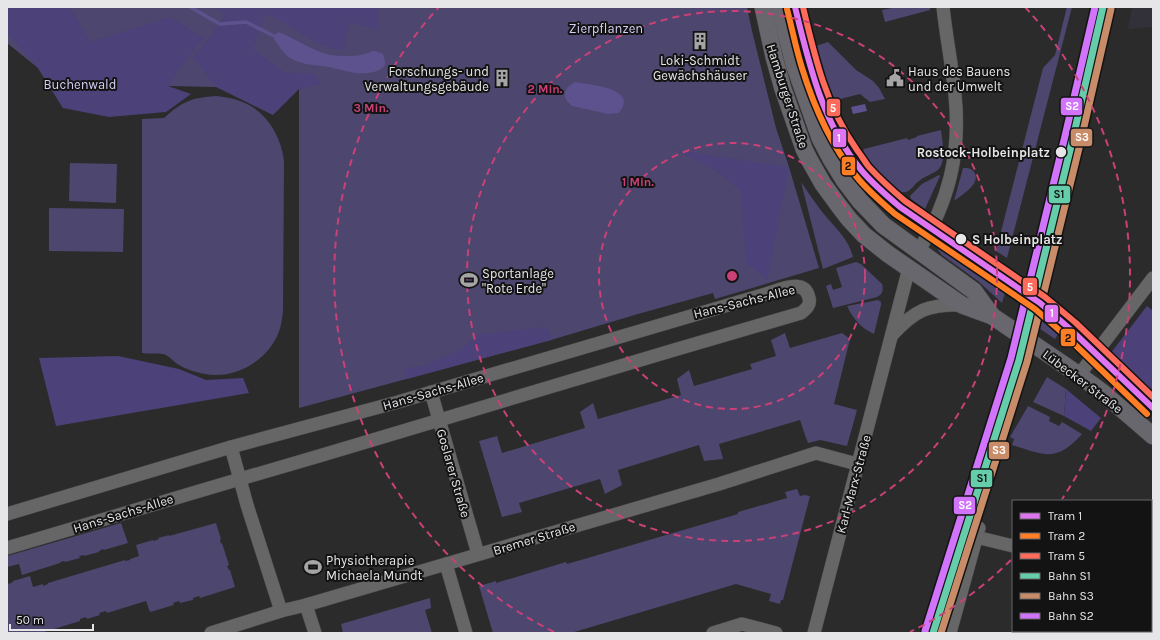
<svg xmlns="http://www.w3.org/2000/svg" width="1160" height="640" font-family="Karla,sans-serif">
<style>
.built{fill:#323139}
.green{fill:#4d466e}
.forest{fill:#4c4178}
.water{fill:#5d528d}
.lines{fill:none;stroke-linecap:round;stroke-linejoin:round}
.stream{stroke:#5d528d;stroke-width:3.5}
.minor-casing{stroke:#464647;stroke-width:14}
.major-casing{stroke:#464647;stroke-width:18}
.minor{stroke:#666667;stroke-width:13}
.major{stroke:#68676d;stroke-width:17}
.rail-1-casing{stroke:#131314;stroke-width:10}
.rail-2-casing{stroke:#131314;stroke-width:10}
.rail-3-casing{stroke:#131314;stroke-width:10}
.rail-1{stroke:#66cdaa;stroke-width:7}
.rail-2{stroke:#c98c69;stroke-width:7}
.rail-3{stroke:#d273fb;stroke-width:7}
.tram-1-casing{stroke:#131314;stroke-width:9}
.tram-2-casing{stroke:#131314;stroke-width:9}
.tram-3-casing{stroke:#131314;stroke-width:9}
.tram-1{stroke:#df75f0;stroke-width:6}
.tram-2{stroke:#ff7d24;stroke-width:6}
.tram-3{stroke:#ff6b5b;stroke-width:6}
.ring{fill:none;stroke:#c94177;stroke-width:2;stroke-dasharray:7 5}
.stop-dot{fill:#e6e6e8;stroke:#131314;stroke-width:1.5}
.labels{text-anchor:middle;stroke-width:4;stroke-linejoin:round;paint-order:stroke}
.park-label{font-size:13px;fill:#d4cff6;stroke:#131314}
.poi-label{font-size:13px;fill:#e6e6e8;stroke:#131314;text-anchor:start}
.street-label{font-size:13px;fill:#e6e6e8;stroke:#131314}
.stop-label{font-size:13px;font-weight:bold;fill:#e6e6e8;stroke:#131314;text-anchor:end}
.centre{fill:#c94177;stroke:#131314;stroke-width:2}
.ring-label{font-size:12px;text-anchor:middle;font-weight:bold;fill:#c94177;stroke:#131314;stroke-width:4;stroke-linejoin:round;paint-order:stroke}
.line-badge{stroke:#131314;stroke-width:1.5}
.badge-label{font-size:11px;text-anchor:middle;font-weight:bold;fill:#fff}
.pale-badge-label{font-size:11px;text-anchor:middle;font-weight:bold;fill:#111}
</style>
<rect width="100%" height="100%" fill="#2b2b2c"/>
<path class="built" d="M1132,7H1153V27L1128,29Z"/>
<g class="green">
<path d="M7,7H747L752,31L776,128L789,167L819,268L715,299L713,293L638,314L551,340L299,408V89L129,85L63,108L38,68L7,43Z"/>
<path d="M897,7H930V10L885,22L882,10Z"/>
<path d="M1067,7H1072L1007,258L996,251L1043,68L1055,55Z"/>
<path d="M828,42L856,70L873,81L879,88L885,99L870,102L860,94L836,100L831,94L816,46Z"/>
<path d="M216,96C224,97 232,98 240,101C266,110 281,136 284,161L283,310C282,320 281,330 275,340C262,364 232,379 205,374C195,372 184,369 176,363C172,360 168,355 163,354C157,353 148,354 142,353V119L164,118C183,101 191,98 216,96Z"/>
<path d="M941,130C942,140 947,162 938,170C932,174 925,176 919,181C913,185 910,194 901,192C887,180 873,168 862,152L864,149L907,138L908,140L917,137V136Z"/>
<path d="M70,163L117,164L116,203L69,201Z"/>
<path d="M963,168C968,168 971,168 974,172C982,183 962,195 954,201Z"/>
<path d="M939,175L940,176L925,209L911,199L910,196L922,184Z"/>
<path d="M801,182C808,192 815,203 823,213C834,227 849,239 853,257L823,269Z"/>
<path d="M49,208L124,209L123,252L49,251Z"/>
<path d="M939,246L942,247L1006,289L1002,303L978,281L942,255L938,250Z"/>
<path d="M856,262L861,264L882,284C884,290 882,295 877,297L833,308L826,286L831,284L833,290L842,287L836,268Z"/>
<path d="M878,300L881,302V305L874,334C861,328 853,319 847,306Z"/>
<path d="M1037,310L1042,318L1059,332L1055,339L1033,324Z"/>
<path d="M785,333L790,348L842,333L850,339L834,404L857,410L847,446L820,440L808,443L805,435L800,420L719,444L723,459L704,461L699,445L618,470L622,485L605,494L600,479L519,503L522,512L502,517L479,441L497,436L502,453L585,428L580,412L593,403L598,419L681,395L677,379L689,370L694,386L752,369L750,364L776,356L771,340Z"/>
<path d="M1071,339L1081,348H1068L1061,344Z"/>
<path d="M1047,377L1066,389L1064,416L1033,402Z"/>
<path d="M1028,406L1050,417L1049,421L1059,426L1062,422L1082,434C1056,463 1045,455 1012,445L1014,439L1010,437Z"/>
<path d="M797,489L800,496L804,495L810,496L783,600H781L780,604L769,601L771,594L736,584L571,633H493L479,586L496,581V583L566,562L567,564L738,514V512L787,498L785,492Z"/>
<path d="M121,523L128,543L104,550L103,549L99,551V552L84,556V555L79,556L80,558L65,562L64,561L60,562V563L22,575L19,564L7,567V556Z"/>
<path d="M216,523L221,539H220L221,544L222,543L229,565L227,566L229,570H230L235,587L200,598L199,596L193,598V600L180,603L179,601L173,603L174,605L150,612L146,601L107,613L106,611L99,613L100,615L87,619L86,617L80,619V621L41,633H7V583H8L9,584L13,582V581L30,576L33,587L43,584V586L48,584V583L125,560V561L130,560V559L139,556L136,545L153,540L154,541L159,539L158,538L169,535V536Z"/>
<path d="M430,598L431,608L425,610L432,633H352L351,632L343,633L341,624Z"/>
<path d="M1076,631H1121L1123,633H1076Z"/>
</g>
<g class="forest">
<path d="M7,7H70L90,42L170,17L200,36H206L190,54L168,86L191,94L166,112L109,117L63,108L38,68L7,33Z"/>
<path d="M215,7H377L379,30L350,22L343,50C314,48 291,23 265,14L253,49L284,72L314,74L321,84L299,89L273,115L216,87L193,57L210,37L226,14Z"/>
<path d="M676,150L789,167L767,280L746,262L741,191L721,174Z"/>
<path d="M1147,306L1153,311V395L1110,354Z"/>
<path d="M546,327L551,336V340L407,379L404,369L426,365L462,348L480,334Z"/>
<path d="M118,356L179,369L206,380L243,378L249,393L56,426L39,358Z"/>
<path d="M1066,389L1101,418L1091,431L1064,416Z"/>
</g>
<g class="water">
<path d="M278,32C300,40 319,57 344,56C351,56 358,56 365,54C368,53 371,51 374,51C377,51 380,53 383,54C386,63 387,67 377,71C360,77 345,70 329,67C316,65 301,65 290,58C283,53 278,45 274,39V36Z"/>
<path d="M575,82C590,85 640,88 619,113L608,114L572,106L567,101L565,97V92L568,87Z"/>
<path d="M865,104L867,111L853,114L851,107Z"/>
</g>
<g class="lines">
<path class="stream" d="M190,7L220,24L246,22L274,36"/>
<g class="minor-casing">
<g id="minor">
<path d="M918,252C949,201 961,154 955,95C952,65 946,36 943,7"/>
<path d="M892,335C915,310 928,304 962,305"/>
<path d="M1079,375L1153,278"/>
<path d="M431,392L478,554"/>
<path d="M231,447L247,505L281,611"/>
<path d="M7,514L231,447L398,402L769,293C781,289 805,278 809,298C811,305 806,309 801,313L674,350L319,456L240,479L7,548"/>
<path d="M976,537L1013,546"/>
<path d="M446,564L466,633"/>
<path d="M306,605L315,633"/>
<path d="M1140,631L1141,633"/>
<path d="M211,633L281,611L306,605L719,484L816,453L857,464"/>
<path d="M713,633L742,624L776,633"/>
<path d="M814,633L909,268"/>
<path d="M950,633L979,528"/>
<path d="M1073,633L1074,631"/>
</g>
</g>
<g class="major-casing">
<g id="major">
<path d="M763,7L774,57L783,89L804,149L810,161L823,184L839,206L849,219L864,235L888,254L962,305L992,316L1079,375L1102,392L1153,436"/>
<path d="M780,7L786,33L794,64L820,138L831,159L844,180L860,201L883,225L974,291L992,316"/>
</g>
</g>
<use href="#minor" class="minor"/>
<use href="#major" class="major"/>
<g class="rail-1-casing">
<path id="rail-1" d="M933,633L1019,360L1073,138L1103,7"/>
</g>
<g class="rail-2-casing">
<path id="rail-2" d="M941,633L1027,362L1081,140L1111,9"/>
</g>
<g class="rail-3-casing">
<path id="rail-3" d="M925,631L1011,358L1065,136L1095,7"/>
</g>
<use href="#rail-1" class="rail-1"/>
<use href="#rail-2" class="rail-2"/>
<use href="#rail-3" class="rail-3"/>
<g class="tram-1-casing">
<path id="tram-1" d="M795,7C809,65 823,125 862,171C874,185 887,196 900,207L1040,303L1070,329L1153,408"/>
</g>
<g class="tram-2-casing">
<path id="tram-2" d="M787,9C792,28 796,49 802,68C814,107 830,144 856,176C867,190 881,202 895,214L1035,309L1065,335L1147,414"/>
</g>
<g class="tram-3-casing">
<path id="tram-3" d="M803,7C815,58 826,106 857,150C861,155 865,162 869,167C880,179 892,190 905,201L1045,297L1076,323L1153,397"/>
</g>
<use href="#tram-1" class="tram-1"/>
<use href="#tram-2" class="tram-2"/>
<use href="#tram-3" class="tram-3"/>
</g>
<g class="ring">
<circle cx="732" cy="276" r="133"/>
<circle cx="732" cy="276" r="265"/>
<path d="M1011 560A398 398 0 0 1 910 632M554 632A398 398 0 0 1 439 7M1025 7A398 398 0 0 1 1062 499"/>
</g>
<defs>
<g id="building-bare" transform="scale(1.38)"><path d="M-4-6H4V6H1V3H-1V6H-4ZM-2.5-4.3h1.7v1.8h-1.7ZM.8-4.3h1.7v1.8H.8ZM-2.5-1h1.7V.8h-1.7ZM.8-1h1.7V.8H.8Z" fill="#a5a5a6" stroke="#131314" stroke-width="2.5" paint-order="stroke"/></g>
<g id="civic-bare" transform="scale(1.38)"><path d="M-.6-6.5H3V-4.5H.6V-3L4-1V1h2V6H-6V1h2V-1L-.6-3ZM-1.2 2.5V6h2.4V2.5Z" fill="#a5a5a6" stroke="#131314" stroke-width="2.5" paint-order="stroke"/></g>
<g id="stadium-bare" transform="scale(1.38)"><path d="M0-5a6.5 5 0 1 0 0 10a6.5 5 0 1 0 0-10ZM-3.5-1.8h7v3.6h-7Z" fill="#a5a5a6" stroke="#131314" stroke-width="2.5" paint-order="stroke"/></g>
</defs>
<g fill-rule="evenodd">
<use href="#building-bare" x="700" y="41"/>
<use href="#building-bare" x="502" y="78"/>
<use href="#civic-bare" x="895" y="78"/>
<use href="#stadium-bare" x="469" y="280"/>
<use href="#stadium-bare" x="313" y="567"/>
</g>
<g class="stop-dot">
<circle cx="1061" cy="152" r="6"/>
<circle cx="961" cy="239" r="6"/>
</g>
<g class="labels">
<g class="park-label">
<text x="606" y="33">Zierpflanzen</text>
<text x="80" y="89">Buchenwald</text>
</g>
<g class="poi-label">
<text x="700" y="65" text-anchor="middle">Loki-Schmidt<tspan x="700" dy="15">Gewächshäuser</tspan></text>
<text x="489" y="76" text-anchor="end">Forschungs- und<tspan x="489" dy="15">Verwaltungsgebäude</tspan></text>
<text x="908" y="76">Haus des Bauens<tspan x="908" dy="15">und der Umwelt</tspan></text>
<text x="482" y="278">Sportanlage<tspan x="482" dy="15">"Rote Erde"</tspan></text>
<text x="326" y="565">Physiotherapie<tspan x="326" dy="15">Michaela Mundt</tspan></text>
</g>
<g class="street-label">
<text transform="translate(788 96) rotate(72)" y="5">Hamburger Straße</text>
<text transform="translate(744 301) rotate(-14)" y="5">Hans-Sachs-Allee</text>
<text transform="translate(1083 381) rotate(37)" y="5">Lübecker Straße</text>
<text transform="translate(433 391) rotate(-16)" y="5">Hans-Sachs-Allee</text>
<text transform="translate(454 473) rotate(74)" y="5">Goslarer Straße</text>
<text transform="translate(853 484) rotate(-75)" y="5">Karl-Marx-Straße</text>
<text transform="translate(123 513) rotate(-17)" y="5">Hans-Sachs-Allee</text>
<text transform="translate(534 538) rotate(-17)" y="5">Bremer Straße</text>
</g>
<g class="stop-label">
<text x="1050" y="157">Rostock-Holbeinplatz</text>
<text x="972" y="244" text-anchor="start">S Holbeinplatz</text>
</g>
</g>
<circle cx="732" cy="276" r="6" class="centre"/>
<g class="ring-label">
<text x="545" y="93">2 Min.</text>
<text x="371" y="112">3 Min.</text>
<text x="638" y="186">1 Min.</text>
</g>
<g class="line-badge">
<rect x="1060" y="97" width="23" height="19" rx="4" fill="#d273fb"/>
<rect x="826" y="98" width="15" height="19" rx="4" fill="#ff6b5b"/>
<rect x="1070" y="128" width="23" height="19" rx="4" fill="#c98c69"/>
<rect x="832" y="128" width="15" height="20" rx="4" fill="#df75f0"/>
<rect x="841" y="156" width="15" height="20" rx="4" fill="#ff7d24"/>
<rect x="1048" y="185" width="23" height="19" rx="4" fill="#66cdaa"/>
<rect x="1022" y="277" width="16" height="19" rx="4" fill="#ff6b5b"/>
<rect x="1044" y="304" width="15" height="19" rx="4" fill="#df75f0"/>
<rect x="1060" y="328" width="16" height="19" rx="4" fill="#ff7d24"/>
<rect x="988" y="441" width="22" height="19" rx="4" fill="#c98c69"/>
<rect x="970" y="469" width="23" height="19" rx="4" fill="#66cdaa"/>
<rect x="953" y="496" width="23" height="19" rx="4" fill="#d273fb"/>
</g>
<g class="badge-label">
<text x="1072" y="110">S2</text>
<text x="833" y="112">5</text>
<text x="1082" y="141">S3</text>
<text x="839" y="142">1</text>
<text x="1030" y="291">5</text>
<text x="1052" y="317">1</text>
<text x="999" y="454">S3</text>
<text x="965" y="509">S2</text>
</g>
<g class="pale-badge-label">
<text x="848" y="170">2</text>
<text x="1059" y="198">S1</text>
<text x="1068" y="342">2</text>
<text x="982" y="482">S1</text>
</g>
<rect width="1160" height="640" fill="none" stroke="#e6e6e8" stroke-width="16"/>
<rect x="1012" y="500" width="140" height="132" fill="#131314" stroke="#676769"/>
<rect x="1020" y="513" width="20" height="6" fill="#df75f0" stroke="#676769"/>
<text x="1048" y="520" font-size="12" fill="#e6e6e8">Tram 1</text>
<rect x="1020" y="533" width="20" height="6" fill="#ff7d24" stroke="#676769"/>
<text x="1048" y="540" font-size="12" fill="#e6e6e8">Tram 2</text>
<rect x="1020" y="553" width="20" height="6" fill="#ff6b5b" stroke="#676769"/>
<text x="1048" y="560" font-size="12" fill="#e6e6e8">Tram 5</text>
<rect x="1020" y="573" width="20" height="6" fill="#66cdaa" stroke="#676769"/>
<text x="1048" y="580" font-size="12" fill="#e6e6e8">Bahn S1</text>
<rect x="1020" y="593" width="20" height="6" fill="#c98c69" stroke="#676769"/>
<text x="1048" y="600" font-size="12" fill="#e6e6e8">Bahn S3</text>
<rect x="1020" y="613" width="20" height="6" fill="#d273fb" stroke="#676769"/>
<text x="1048" y="620" font-size="12" fill="#e6e6e8">Bahn S2</text>
<path d="M10 624v6h83v-6" fill="none" stroke="#e6e6e8" stroke-width="2"/>
<text x="16" y="624" font-size="12" fill="#e6e6e8" stroke="#131314" stroke-width="3" paint-order="stroke">50 m</text>
</svg>
